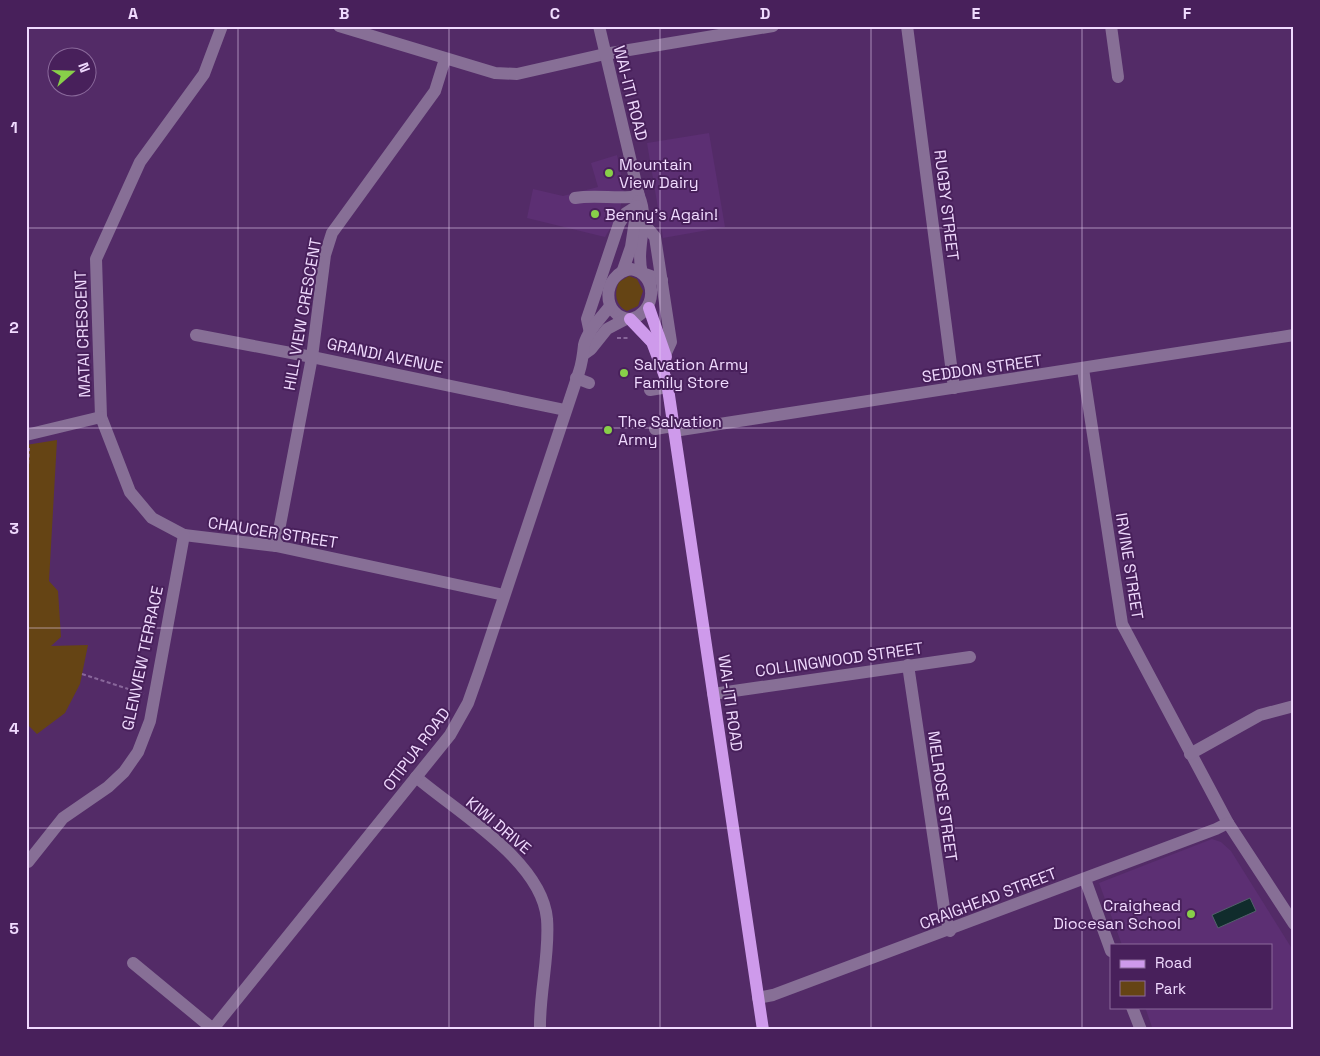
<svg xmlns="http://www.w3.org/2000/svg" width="1320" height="1056" font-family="'Space Grotesk',sans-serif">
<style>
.built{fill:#5c2f73}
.green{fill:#654414}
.water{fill:#102c2c;stroke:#53606b}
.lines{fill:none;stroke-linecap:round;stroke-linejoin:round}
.path{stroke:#88669a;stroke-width:2;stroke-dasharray:4 2.5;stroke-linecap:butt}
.minor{stroke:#876f96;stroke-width:12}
.major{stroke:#ce9aeb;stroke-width:12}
.grid{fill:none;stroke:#f0dafe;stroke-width:1;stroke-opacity:0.55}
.poi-dot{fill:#88cf49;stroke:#48205b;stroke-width:2}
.labels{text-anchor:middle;stroke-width:4;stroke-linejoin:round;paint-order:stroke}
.street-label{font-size:16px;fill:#f0dafe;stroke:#48205b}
.poi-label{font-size:16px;fill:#f0dafe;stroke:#48205b;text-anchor:start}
.neatline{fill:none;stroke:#f0dafe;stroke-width:2}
.grid-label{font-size:16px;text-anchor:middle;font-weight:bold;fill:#f0dafe}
</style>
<rect width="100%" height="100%" fill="#532b67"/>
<g class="built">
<path d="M709,133L725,227L663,238L647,143Z"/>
<path d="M617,155L624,189L619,214L605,237L527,218L533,189L563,196L598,187L591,163Z"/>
<path d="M1212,839L1221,842L1231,851L1294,952V1030H1153L1145,1007H1271V945H1122L1099,883Z"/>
</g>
<g class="green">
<path d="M629,276L637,279L643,291L638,306L627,311C615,306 614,292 619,282Z"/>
<path d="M57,440L49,581L58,591L61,637L51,646L88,645L80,684L65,713L37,734L26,723V445Z"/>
</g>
<path class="water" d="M1250,898L1256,911L1218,928L1212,915Z"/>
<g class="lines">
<g class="path">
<path d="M617,338H630"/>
<path d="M26,503L29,448"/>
<path d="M82,674L144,694"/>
</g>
<g class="minor">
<path d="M222,26L204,74L140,162L96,259L101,417L130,492L152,518L184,535L276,546L504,595"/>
<path d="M339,26L495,73L517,74L605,54L773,26"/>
<path d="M599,26L639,196C650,222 635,247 642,273L662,280"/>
<path d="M907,26L954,388"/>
<path d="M1111,26L1118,77"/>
<path d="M575,198C597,194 618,200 639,196"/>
<path d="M644,224L655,237L671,342L665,355"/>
<path d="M631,269C659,274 657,313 630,319C601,317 601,274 631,269Z"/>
<path d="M623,270L631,247L638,201"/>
<path d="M590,333L587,319L619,224L626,213L637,206"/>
<path d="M196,335L312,357L565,410"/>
<path d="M584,354L591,349L607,329L626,319"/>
<path d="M1083,369L1122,624L1228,823L1294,924"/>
<path d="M576,378L589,383"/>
<path d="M650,390L668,387"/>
<path d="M655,429L673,426"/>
<path d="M674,431L1294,335"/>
<path d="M26,435L101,417"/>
<path d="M276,546L312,357L325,255L332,233L435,91L445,59"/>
<path d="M908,665L945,915L950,931"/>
<path d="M713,694L970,657"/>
<path d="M1190,754L1260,715L1294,706"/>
<path d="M416,777C458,813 542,861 547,919C550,955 539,993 540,1030"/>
<path d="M28,862L63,818L108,787L124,772L138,752L150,721L184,535"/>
<path d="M1085,879L1111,951"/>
<path d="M133,963L213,1029"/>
<path d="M758,998L773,995L1216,829L1228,823"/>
<path d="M1132,1007L1141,1030"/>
<path d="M212,1030L450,735L468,703L479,672L579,372C582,363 583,355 584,345C587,331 602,317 610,306"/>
</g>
<g class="major">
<path d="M649,308L666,357"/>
<path d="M630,319L652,342L667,382L763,1030"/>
</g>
</g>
<path class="grid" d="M238,26V1030M449,26V1030M660,26V1030M871,26V1030M1082,26V1030M26,228H1294M26,428H1294M26,628H1294M26,828H1294"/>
<g class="poi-dot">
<circle cx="609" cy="173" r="5"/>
<circle cx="595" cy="214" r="5"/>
<circle cx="624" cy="373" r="5"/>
<circle cx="608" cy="430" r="5"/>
<circle cx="1191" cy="914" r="5"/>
</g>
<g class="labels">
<g class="street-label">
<text transform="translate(631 93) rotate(76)" y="6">WAI-ITI ROAD</text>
<text transform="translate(947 205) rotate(83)" y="6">RUGBY STREET</text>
<text transform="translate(302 314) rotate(-80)" y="6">HILL VIEW CRESCENT</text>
<text transform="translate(82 334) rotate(-92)" y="6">MATAI CRESCENT</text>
<text transform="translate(385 355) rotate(12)" y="6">GRANDI AVENUE</text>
<text transform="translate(982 368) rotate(-8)" y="6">SEDDON STREET</text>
<text transform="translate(273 532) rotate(9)" y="6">CHAUCER STREET</text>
<text transform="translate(1130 566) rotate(81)" y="6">IRVINE STREET</text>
<text transform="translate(142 658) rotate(-78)" y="6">GLENVIEW TERRACE</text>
<text transform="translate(839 659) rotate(-8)" y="6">COLLINGWOOD STREET</text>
<text transform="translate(731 703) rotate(82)" y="6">WAI-ITI ROAD</text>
<text transform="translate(416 749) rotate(-53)" y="6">OTIPUA ROAD</text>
<text transform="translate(943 796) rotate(82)" y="6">MELROSE STREET</text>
<text transform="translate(499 825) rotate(40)" y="6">KIWI DRIVE</text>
<text transform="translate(988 898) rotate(-21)" y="6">CRAIGHEAD STREET</text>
</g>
<g class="poi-label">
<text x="619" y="170">Mountain<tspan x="619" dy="18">View Dairy</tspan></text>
<text x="605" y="220">Benny's Again!</text>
<text x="634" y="370">Salvation Army<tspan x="634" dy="18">Family Store</tspan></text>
<text x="618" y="427">The Salvation<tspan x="618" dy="18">Army</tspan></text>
<text x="1181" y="911" text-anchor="end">Craighead<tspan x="1181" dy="18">Diocesan School</tspan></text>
</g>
</g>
<rect width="1320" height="1056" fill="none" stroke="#48205b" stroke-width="55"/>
<rect x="1110" y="944" width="162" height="65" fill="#48205b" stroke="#8b6a9c"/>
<rect x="1120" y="960" width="25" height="8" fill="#ce9aeb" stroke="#8b6a9c"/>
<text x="1155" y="968" font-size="15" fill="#f0dafe">Road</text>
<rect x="1120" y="981" width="25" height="15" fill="#654414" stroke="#8b6a9c"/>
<text x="1155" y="994" font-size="15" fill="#f0dafe">Park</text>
<g transform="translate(72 72) rotate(70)"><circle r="24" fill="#48205b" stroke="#8b6a9c"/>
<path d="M0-4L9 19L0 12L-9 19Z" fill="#88cf49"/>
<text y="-8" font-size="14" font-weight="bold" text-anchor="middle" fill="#f0dafe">N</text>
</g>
<rect x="28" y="28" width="1264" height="1000" class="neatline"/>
<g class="grid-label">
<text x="133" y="19">A</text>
<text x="344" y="19">B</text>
<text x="555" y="19">C</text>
<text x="765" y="19">D</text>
<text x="976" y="19">E</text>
<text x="1187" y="19">F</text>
<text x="14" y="133">1</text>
<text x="14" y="333">2</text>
<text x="14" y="534">3</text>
<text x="14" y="734">4</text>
<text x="14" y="934">5</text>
</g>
</svg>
